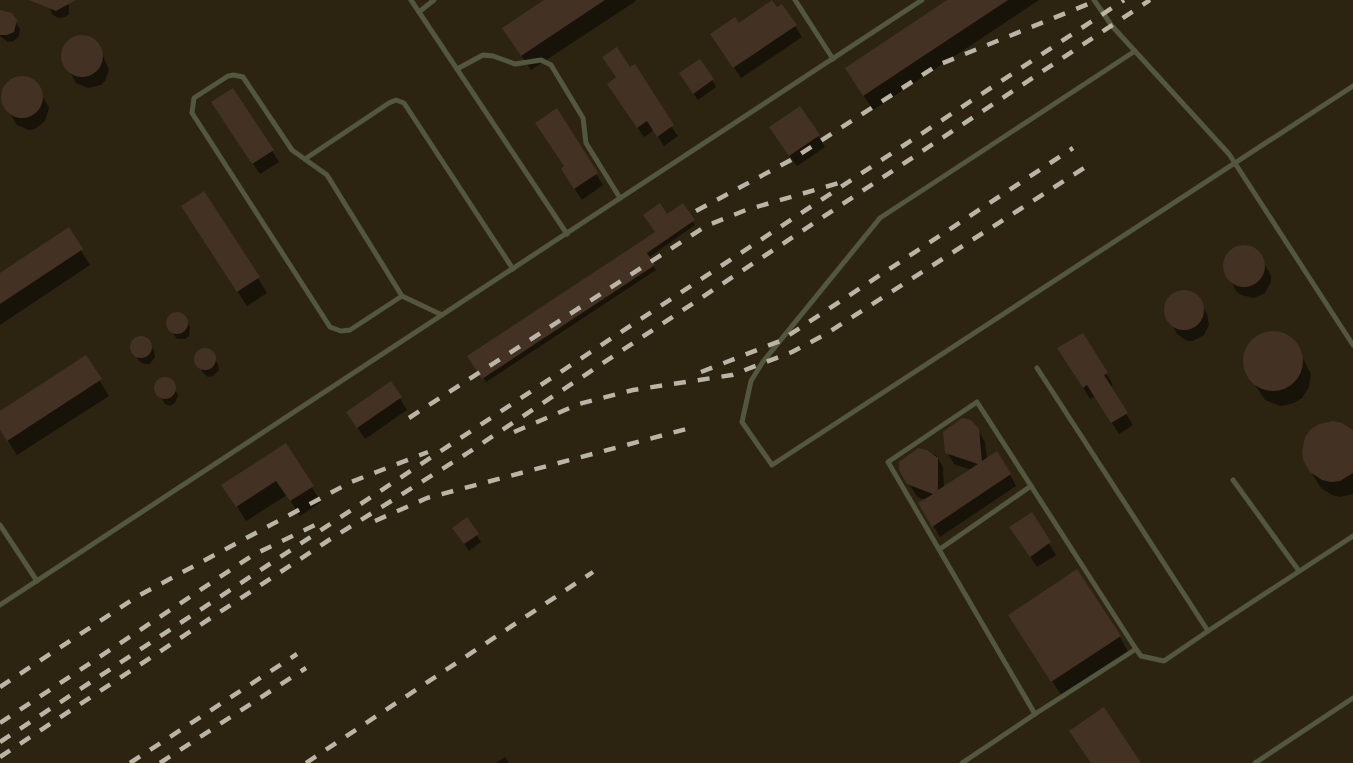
<svg xmlns="http://www.w3.org/2000/svg" width="1353" height="763" font-family="'Golos Text',sans-serif">
<style>
.shadow{fill:#0007}
.building{fill:#433124}
.lines{fill:none;stroke-linecap:round;stroke-linejoin:round}
.lane{stroke:#52573e;stroke-width:5}
.rail{stroke:#bab5a7;stroke-width:4.5;stroke-dasharray:12 12;stroke-linecap:butt}
</style>
<rect width="100%" height="100%" fill="#2c2411"/>
<g class="shadow">
<path d="M47,0H67L69,5V14L65,17L58,18L52,14Z"/>
<path d="M548,0H635L636,1L531,70L513,43Z"/>
<path d="M951,0H1039L873,110L856,84Z"/>
<path d="M0,14L11,15L20,29L19,36L14,41L8,42L0,36Z"/>
<path d="M739,25L795,26L802,37L741,78L719,45Z"/>
<path d="M82,37L88,38L98,45L109,70L105,81L101,85L88,88L76,83L63,59V53L70,42Z"/>
<path d="M630,70L678,136L664,146L654,130L644,137L615,94Z"/>
<path d="M19,78H25L36,84L49,108L45,121L35,129L29,130L17,125L3,102L4,90L8,85Z"/>
<path d="M712,80L716,87L698,100L685,81Z"/>
<path d="M557,111L603,185L582,200L569,180Z"/>
<path d="M220,114L272,151L279,162L260,174Z"/>
<path d="M818,136L825,147L797,166L778,139Z"/>
<path d="M682,205L695,225L648,258L656,270L486,382L470,356L657,232L667,216Z"/>
<path d="M192,222L258,278L267,293L247,306Z"/>
<path d="M68,230L90,265L0,325V275Z"/>
<path d="M1247,246L1258,252L1271,276V282L1265,293L1254,298L1241,295L1236,291L1224,266L1229,254L1240,247Z"/>
<path d="M1180,292H1185L1196,297L1207,314L1209,325L1204,335L1193,341H1187L1177,334L1165,310L1169,299Z"/>
<path d="M172,315H181L190,327L189,336L185,339H177L168,326V320Z"/>
<path d="M1274,332L1282,334L1294,341L1311,374L1309,387L1302,398L1294,403L1281,406L1265,400L1247,373L1244,359L1246,351L1253,340L1261,335Z"/>
<path d="M142,338L150,343L154,351L155,357L150,364H144L139,361L132,347L137,339Z"/>
<path d="M206,351L213,356L218,364L219,370L213,376L208,377L203,373L196,359L200,352Z"/>
<path d="M86,358L109,396L17,455L0,428V413Z"/>
<path d="M1066,360L1106,373L1113,385L1109,387L1133,425L1119,434L1095,396L1090,399Z"/>
<path d="M163,379L168,380L178,395L175,403L170,406L165,404L156,388L158,382Z"/>
<path d="M391,384L407,410L365,439L355,424Z"/>
<path d="M978,430L985,442L987,460L1010,475L1016,486L940,537L921,504L927,500L917,497L900,468L918,450L936,455L943,467L944,489L971,470L954,464L947,452Z"/>
<path d="M1353,433V494L1340,497L1332,495L1321,488L1306,464Z"/>
<path d="M285,445L321,502L300,516L287,495L246,521L233,500Z"/>
<path d="M1031,514L1056,555L1037,567L1018,538Z"/>
<path d="M467,520L481,542L469,551L459,535Z"/>
<path d="M1019,631L1120,637L1128,652L1062,696Z"/>
<path d="M505,757L509,763H496Z"/>
</g>
<g class="building">
<path d="M29,0H76L56,11Z"/>
<path d="M544,0H605L521,56L502,28Z"/>
<path d="M772,0L777,7L782,4L797,25L733,68L710,34L735,17L739,23Z"/>
<path d="M947,0H1008L863,96L845,68Z"/>
<path d="M0,10L12,13L17,20L14,32L7,35H0Z"/>
<circle cx="82" cy="56" r="21"/>
<path d="M617,47L630,67L635,64L674,125L657,137L647,121L637,128L607,84L616,77L602,57Z"/>
<path d="M700,59L714,79L693,94L679,73Z"/>
<circle cx="22" cy="97" r="21"/>
<path d="M233,88L274,150L252,164L211,102Z"/>
<path d="M800,106L820,135L789,156L769,127Z"/>
<path d="M557,108L598,173L574,189L561,169L564,166L535,123Z"/>
<path d="M204,191L260,277L237,292L181,206Z"/>
<path d="M660,203L667,214L683,203L695,220L647,253L655,265L482,379L467,356L655,232L643,215Z"/>
<path d="M69,227L83,249L0,304V273Z"/>
<circle cx="1244" cy="266" r="21"/>
<circle cx="1184" cy="310" r="20"/>
<circle cx="177" cy="323" r="11"/>
<circle cx="1273" cy="361" r="30"/>
<path d="M1083,333L1108,373L1104,375L1128,413L1111,423L1087,385L1083,388L1057,348Z"/>
<circle cx="141" cy="347" r="11"/>
<circle cx="205" cy="359" r="11"/>
<path d="M86,355L102,379L7,441L0,430V411Z"/>
<circle cx="165" cy="388" r="11"/>
<path d="M391,381L402,397L357,428L346,412Z"/>
<path d="M962,418L971,420L979,429L982,461L997,451L1011,474L932,527L918,503L933,494L907,484L899,470V462L918,448L927,450L938,458V490L978,464L945,453L943,432Z"/>
<path d="M1333,421L1342,423L1353,430V473L1340,481L1331,482L1322,480L1310,472L1303,460L1302,451L1305,437L1311,429L1319,424Z"/>
<path d="M286,443L314,486L290,501L276,481L236,507L221,485Z"/>
<path d="M1032,512L1051,542L1030,557L1009,527Z"/>
<path d="M467,517L479,534L464,544L452,528Z"/>
<path d="M1077,569L1121,636L1051,682L1008,615Z"/>
<path d="M1104,707L1141,763H1091L1069,731Z"/>
</g>
<g class="lines">
<g class="lane">
<path d="M411,0L567,234"/>
<path d="M795,0L833,59"/>
<path d="M1094,0L1112,26L1229,154L1353,345"/>
<path d="M419,12L434,0"/>
<path d="M1135,51L880,218L762,363L751,381L742,422L772,465L1353,86"/>
<path d="M457,69L483,55L493,56L515,64L541,60L551,65L583,118L586,143L620,198"/>
<path d="M305,159L389,103L396,100L404,103L513,269"/>
<path d="M402,296L327,175L292,150L243,77L234,75L228,76L194,98L192,113L330,327L341,331L350,330L402,296L442,315"/>
<path d="M1037,368L1208,631L1353,536"/>
<path d="M1233,480L1299,571"/>
<path d="M0,525L37,581"/>
<path d="M940,549L1031,486"/>
<path d="M0,605L922,0"/>
<path d="M1136,649L1035,714L888,462L977,402L1136,649L1141,656L1164,661L1208,631"/>
<path d="M962,763L1035,714"/>
<path d="M1255,763L1353,698"/>
</g>
<g class="rail">
<path d="M696,211L791,160L938,65L1098,0"/>
<path d="M701,372L780,341L1073,148"/>
<path d="M409,418L706,226L746,210L839,183"/>
<path d="M514,432L579,404L633,390L732,375L792,352L826,334L1087,166"/>
<path d="M375,521L427,498L694,427"/>
<path d="M0,687L138,596L351,482L428,452"/>
<path d="M0,723L253,555L315,525"/>
<path d="M0,742L1124,0"/>
<path d="M0,757L329,540L466,454L1150,0"/>
<path d="M130,763L297,654"/>
<path d="M160,763L306,668"/>
<path d="M306,763L593,572"/>
</g>
</g>
</svg>
